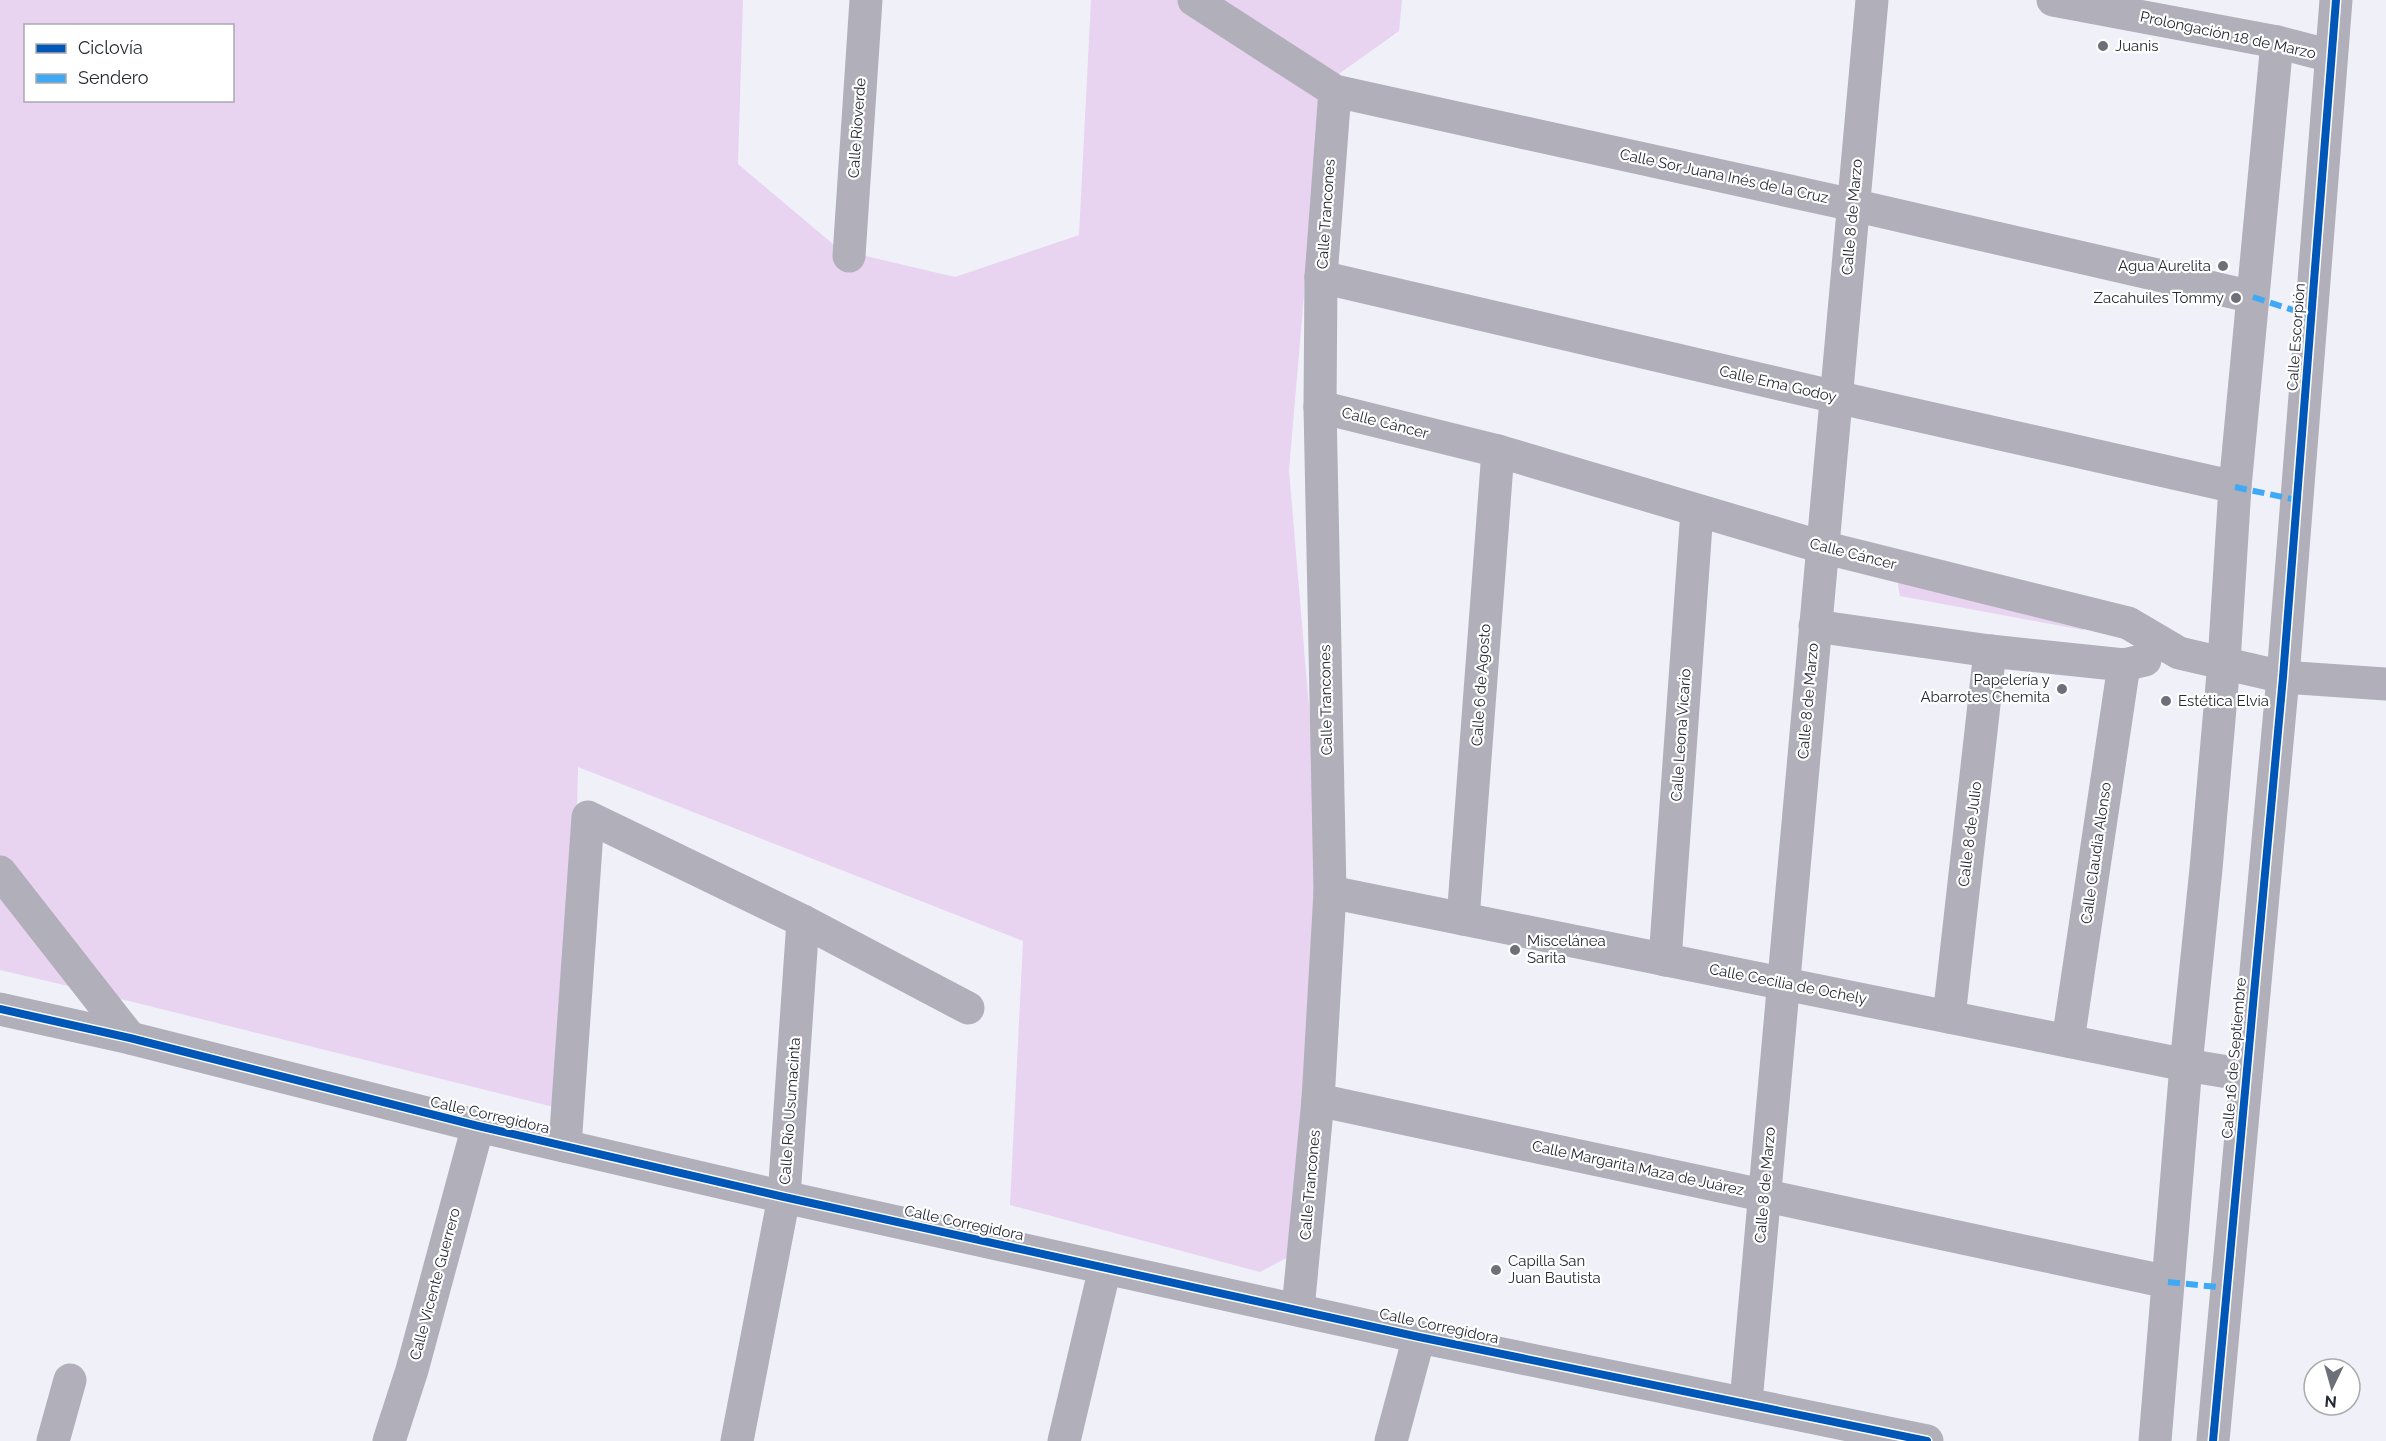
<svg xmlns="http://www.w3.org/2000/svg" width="2386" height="1441" font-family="Raleway,sans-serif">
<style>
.green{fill:#e8d3f1;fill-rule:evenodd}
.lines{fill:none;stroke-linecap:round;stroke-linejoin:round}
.minor{stroke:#b1afba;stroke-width:33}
.quiet{stroke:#3fa9f5;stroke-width:6;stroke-dasharray:12 6;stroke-linecap:butt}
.cycleway-casing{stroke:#fff;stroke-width:11}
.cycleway{stroke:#0057b8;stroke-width:8}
.poi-dot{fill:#6d7079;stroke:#fff;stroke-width:2}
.labels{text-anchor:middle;stroke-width:4.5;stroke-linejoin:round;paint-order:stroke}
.street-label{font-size:15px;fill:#262a34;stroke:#fff}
.poi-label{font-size:15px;fill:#262a34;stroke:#fff;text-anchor:start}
</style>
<rect width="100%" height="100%" fill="#f0f1f8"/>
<g class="green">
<path d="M0,0H743L738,164L840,250L955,277L1079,235L1091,0H1402L1399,31L1322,86L1289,470L1322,861L1292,1255L1260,1272L1010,1205L1023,941L578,767L570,1111L77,988L0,970ZM26,26H232V100H26Z"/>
<path d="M1902,573L2090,625L2083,630L1900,596L1898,585Z"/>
</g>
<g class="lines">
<g class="minor">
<path d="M1194,0L1335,91L1853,205L2253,297"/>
<path d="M2053,0L2277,42L2331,56"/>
<path d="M849,256L866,0"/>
<path d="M1321,277L1836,397L2235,487"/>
<path d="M1320,407L1498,451L1822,547L2128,623L2179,653L2283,677L2386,684"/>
<path d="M1815,626L1990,651L2124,665L2145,660"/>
<path d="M0,872L130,1038"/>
<path d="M1330,892L2186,1065L2246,1075"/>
<path d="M1463,919L1498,451"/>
<path d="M1665,960L1697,511"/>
<path d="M0,1009L130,1038L478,1126L784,1197L1419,1337L1927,1441"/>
<path d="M1949,1017L1990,651"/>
<path d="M2068,1041L2124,665"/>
<path d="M1318,1100L2168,1282"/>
<path d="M565,1146L588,817L803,921L968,1008"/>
<path d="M1298,1309L1318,1100L1330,892L1320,407L1321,277L1335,91"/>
<path d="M1746,1402L1872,0"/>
<path d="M53,1441L70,1380"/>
<path d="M389,1441L412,1370L478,1126"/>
<path d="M737,1441L784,1197L803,921"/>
<path d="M1064,1441L1105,1268"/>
<path d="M1391,1441L1419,1337"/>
<path d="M2155,1441L2186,1065L2206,869L2224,662L2235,487L2277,42"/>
<path d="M2213,1441L2283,677L2336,0"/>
</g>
<g class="quiet">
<path d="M2253,297L2311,316"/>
<path d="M2235,487L2297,500"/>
<path d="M2168,1282L2227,1288"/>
</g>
<g class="cycleway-casing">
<g id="cycleway">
<path d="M0,1009L130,1038L478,1126L784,1197L1419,1337L1927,1441"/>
<path d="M2213,1441L2283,677L2336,0"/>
</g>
</g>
<use href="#cycleway" class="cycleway"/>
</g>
<g class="poi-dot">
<circle cx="2103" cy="46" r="6"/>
<circle cx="2223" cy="266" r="6"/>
<circle cx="2236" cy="298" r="6"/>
<circle cx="2062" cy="689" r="6"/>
<circle cx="2166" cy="701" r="6"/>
<circle cx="1515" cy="950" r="6"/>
<circle cx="1496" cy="1270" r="6"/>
</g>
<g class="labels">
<g class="street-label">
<text transform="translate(2228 35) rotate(12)" y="5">Prolongación 18 de Marzo</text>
<text transform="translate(857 128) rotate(-86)" y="5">Calle Rioverde</text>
<text transform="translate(1724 176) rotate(12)" y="5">Calle Sor Juana Inés de la Cruz</text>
<text transform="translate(1326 214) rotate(-86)" y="5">Calle Trancones</text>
<text transform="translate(1852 217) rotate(-85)" y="5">Calle 8 de Marzo</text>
<text transform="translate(2296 337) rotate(-86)" y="5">Calle Escorpión</text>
<text transform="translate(1778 384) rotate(13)" y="5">Calle Ema Godoy</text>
<text transform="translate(1385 423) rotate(14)" y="5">Calle Cáncer</text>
<text transform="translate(1853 554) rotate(14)" y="5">Calle Cáncer</text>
<text transform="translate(1481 685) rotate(-86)" y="5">Calle 6 de Agosto</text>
<text transform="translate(1326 700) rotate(-91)" y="5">Calle Trancones</text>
<text transform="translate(1808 701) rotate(-85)" y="5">Calle 8 de Marzo</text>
<text transform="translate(1681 735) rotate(-86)" y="5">Calle Leona Vicario</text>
<text transform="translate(1970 834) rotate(-83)" y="5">Calle 8 de Julio</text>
<text transform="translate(2096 853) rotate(-82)" y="5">Calle Claudia Alonso</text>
<text transform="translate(1788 984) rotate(11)" y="5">Calle Cecilia de Ochely</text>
<text transform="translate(2234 1058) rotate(-85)" y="5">Calle 16 de Septiembre</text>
<text transform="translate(790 1111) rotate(-86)" y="5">Calle Río Usumacinta</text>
<text transform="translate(490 1115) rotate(13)" y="5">Calle Corregidora</text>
<text transform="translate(1638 1168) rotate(12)" y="5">Calle Margarita Maza de Juárez</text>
<text transform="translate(1310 1185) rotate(-85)" y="5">Calle Trancones</text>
<text transform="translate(1765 1185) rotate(-85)" y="5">Calle 8 de Marzo</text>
<text transform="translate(964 1223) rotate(12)" y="5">Calle Corregidora</text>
<text transform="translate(435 1284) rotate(-75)" y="5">Calle Vicente Guerrero</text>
<text transform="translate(1439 1326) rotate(12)" y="5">Calle Corregidora</text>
</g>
<g class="poi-label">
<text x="2115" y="51">Juanis</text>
<text x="2211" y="271" text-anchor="end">Agua Aurelita</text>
<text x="2224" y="303" text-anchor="end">Zacahuiles Tommy</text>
<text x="2050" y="685" text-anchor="end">Papelería y<tspan x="2050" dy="17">Abarrotes Chemita</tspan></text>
<text x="2178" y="706">Estética Elvia</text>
<text x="1527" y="946">Miscelánea<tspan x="1527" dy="17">Sarita</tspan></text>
<text x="1508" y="1266">Capilla San<tspan x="1508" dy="17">Juan Bautista</tspan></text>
</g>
</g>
<rect x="24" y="24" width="210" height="78" fill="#ffffff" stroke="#a8aaae" stroke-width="1.5"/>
<rect x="36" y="44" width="30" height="9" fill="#0057b8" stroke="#a8aaae" stroke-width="1.5"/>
<text x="78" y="54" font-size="18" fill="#262a34">Ciclovía</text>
<rect x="36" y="74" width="30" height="9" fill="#3fa9f5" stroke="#a8aaae" stroke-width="1.5"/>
<text x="78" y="84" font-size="18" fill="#262a34">Sendero</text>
<g transform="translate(2332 1387) rotate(185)"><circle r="28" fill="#ffffff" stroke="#a8aaae" stroke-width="1.5"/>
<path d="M0-4.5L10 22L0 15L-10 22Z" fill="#6d7079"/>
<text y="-9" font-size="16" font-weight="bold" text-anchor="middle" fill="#262a34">N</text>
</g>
</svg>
